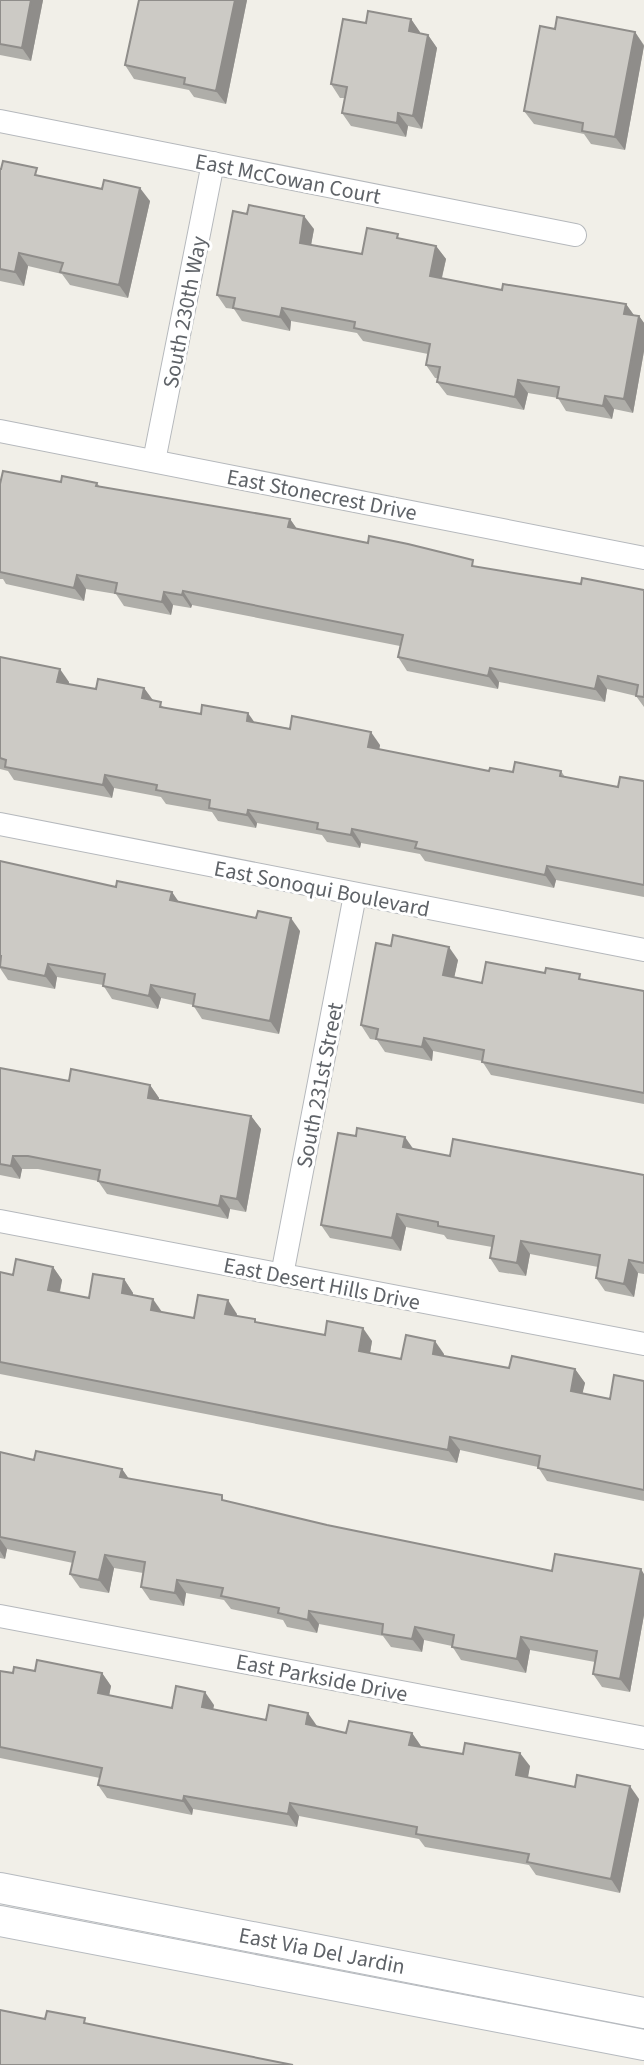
<svg xmlns="http://www.w3.org/2000/svg" width="644" height="2065" font-family="'Source Sans 3',sans-serif">
<style>
.lines{fill:none;stroke-linecap:round;stroke-linejoin:round}
.street-casing{stroke:#b5b8bc;stroke-width:24}
.secondary-casing{stroke:#b6babf;stroke-width:32}
.street{stroke:#fff;stroke-width:22}
.secondary{stroke:#fff;stroke-width:30}
.wall{fill:#afaea9}
.shaded-wall{fill:#8f8d8a}
.building{fill:#cccac5;stroke:#8f8d8a;stroke-width:2}
.labels{text-anchor:middle;stroke-width:6;stroke-linejoin:round;paint-order:stroke}
.street-label{font-size:22px;fill:#5f6368;stroke:#fff}
</style>
<rect width="100%" height="100%" fill="#f1efe8"/>
<g class="lines">
<g class="street-casing">
<g id="street">
<path d="M0,121L575,235"/>
<path d="M0,431L644,558"/>
<path d="M154,461L213,163"/>
<path d="M0,824L644,950"/>
<path d="M0,1221L644,1344"/>
<path d="M282,1275L355,895"/>
<path d="M0,1616L644,1738"/>
</g>
</g>
<g class="secondary-casing">
<g id="secondary">
<path d="M0,1888L644,2013"/>
<path d="M0,1921L644,2045"/>
</g>
</g>
<use href="#street" class="street"/>
<use href="#secondary" class="secondary"/>
</g>
<g class="wall">
<path d="M0,0H43L31,61L0,55Z"/>
<path d="M247,0L226,104L194,97L189,90L134,79L125,65Z"/>
<path d="M411,19L420,33L428,35L437,48L422,129L408,126L406,137L351,126L342,113L345,98H340L331,84L366,23Z"/>
<path d="M555,29L635,32L644,45L625,150L591,144L584,134L534,124L524,111Z"/>
<path d="M0,169L42,176L150,201L128,298L70,285L62,274L28,266L24,286L0,281Z"/>
<path d="M314,229L311,245L362,254L401,239L436,246L446,259L442,278L502,290L626,304L634,315L639,316L644,323V351L633,413L614,409L612,419L566,411L558,398L528,393L524,410L447,395L437,382L438,378H435L426,365L428,354L363,341L357,333L291,321L290,331L242,321L234,309L226,308L217,295Z"/>
<path d="M61,482L97,483L100,487L290,519L297,529L478,567L581,584L644,590V707L636,696L607,689L605,702L499,682L498,689L407,671L398,657L400,646L192,605L191,608L173,605L171,615L124,606L116,594L86,589L84,601L6,584L3,579H0V484Z"/>
<path d="M0,657L69,682V684L96,689L144,688L153,700L165,708L255,722L380,745L379,749L489,771L513,772L561,771L565,777L618,787L644,781V897L556,880L554,888L425,861L420,854L361,843L360,848L327,842L322,835L257,823L256,828L218,821L212,812L166,804L161,797L114,788L112,798L14,780L8,771L0,769Z"/>
<path d="M0,861L116,887L172,892L178,902L300,931L279,1034L202,1019L193,1005L161,998L158,1009L112,999L103,985L57,977L55,989L8,980L0,968Z"/>
<path d="M458,960L454,977L482,983L584,980L644,991V1104L491,1075L482,1061L433,1051L432,1061L385,1052L377,1040L370,1039L361,1025Z"/>
<path d="M0,1068L69,1081L150,1085L159,1098V1099L251,1116L261,1129L246,1212L230,1209L228,1219L107,1194L98,1181L38,1169H22L20,1179L0,1175Z"/>
<path d="M414,1149L450,1156L644,1175V1274L638,1273L634,1297L605,1291L596,1278L598,1267L530,1254L526,1276L499,1272L490,1258L492,1247L447,1239L444,1235L406,1227L401,1251L330,1238L321,1225Z"/>
<path d="M53,1267L62,1280L60,1292L89,1298L124,1279L133,1293V1295L162,1312L194,1318L237,1314L236,1316L258,1323L325,1335L372,1341L370,1353L401,1359L444,1354V1356L509,1368L575,1369L585,1383L582,1393L610,1399L644,1381V1501L547,1481L538,1467L460,1450L457,1463L0,1374V1272L13,1275Z"/>
<path d="M0,1452L34,1460L122,1469L129,1479L327,1525L552,1571L644,1574V1615L630,1692L602,1687L593,1674L595,1662L530,1650L526,1673L461,1660L452,1646L424,1640L422,1652L391,1647L383,1636L319,1624L317,1633L287,1627L283,1620L231,1609L224,1600L186,1593L184,1606L150,1600L141,1587L143,1573L114,1568L109,1593L80,1588L70,1574L73,1563L7,1549L5,1559L0,1558Z"/>
<path d="M0,1671L13,1673L35,1671L102,1673L111,1686L109,1695L172,1708L214,1705L213,1709L266,1720L317,1726L346,1733H412L421,1747L530,1766L527,1778L639,1799L620,1893L536,1875L529,1865L425,1847L419,1839L299,1816L297,1827L193,1809L192,1815L107,1798L98,1785L100,1778L0,1758Z"/>
</g>
<g class="shaded-wall">
<path d="M31,0H43L31,61L22,48Z"/>
<path d="M235,0H247L226,104L216,91Z"/>
<path d="M411,19L420,32L418,45L409,31Z"/>
<path d="M635,32L644,46L625,150L615,137Z"/>
<path d="M428,35L437,48L422,129L413,116Z"/>
<path d="M398,113L408,126L406,137L397,123Z"/>
<path d="M140,188L150,201L128,298L119,285Z"/>
<path d="M304,216L314,229L309,256L300,243Z"/>
<path d="M436,246L446,259L439,289L430,276Z"/>
<path d="M19,253L28,266L24,286L15,272Z"/>
<path d="M626,304L635,317L624,314Z"/>
<path d="M282,308L291,321L290,331L280,317Z"/>
<path d="M639,316L644,323V351L633,413L624,399Z"/>
<path d="M518,380L528,393L524,410L515,397Z"/>
<path d="M605,396L614,409L612,419L603,406Z"/>
<path d="M290,519L299,532L288,527Z"/>
<path d="M77,575L86,589L84,601L74,588Z"/>
<path d="M183,591L192,605L191,608L182,595Z"/>
<path d="M164,592L173,605L171,615L162,602Z"/>
<path d="M490,668L499,682L498,689L488,676Z"/>
<path d="M60,669L69,682L66,695L57,682Z"/>
<path d="M598,676L607,689L605,702L595,689Z"/>
<path d="M144,688L154,702L142,698Z"/>
<path d="M248,713L257,726L247,721Z"/>
<path d="M371,732L380,745L377,760L368,747Z"/>
<path d="M105,775L114,788L112,798L103,785Z"/>
<path d="M248,810L257,823L256,828L247,815Z"/>
<path d="M352,829L361,843L360,848L351,835Z"/>
<path d="M547,866L556,880L554,888L545,875Z"/>
<path d="M172,892L181,905L170,900Z"/>
<path d="M291,918L300,931L279,1034L270,1021Z"/>
<path d="M449,947L458,960L452,988L443,975Z"/>
<path d="M48,964L57,977L55,989L45,976Z"/>
<path d="M151,985L161,998L158,1009L149,996Z"/>
<path d="M424,1038L433,1051L432,1061L422,1047Z"/>
<path d="M150,1085L159,1098L157,1111L148,1098Z"/>
<path d="M251,1116L261,1129L246,1212L237,1199Z"/>
<path d="M405,1137L414,1150L403,1147Z"/>
<path d="M13,1156L22,1169L20,1179L11,1166Z"/>
<path d="M221,1196L230,1209L228,1219L219,1206Z"/>
<path d="M397,1214L406,1227L401,1251L392,1238Z"/>
<path d="M521,1241L530,1254L526,1276L517,1263Z"/>
<path d="M629,1260L638,1273L634,1297L624,1284Z"/>
<path d="M53,1267L62,1280L57,1304L48,1290Z"/>
<path d="M124,1279L133,1293L131,1306L122,1293Z"/>
<path d="M153,1299L162,1312L151,1310Z"/>
<path d="M228,1300L237,1314L234,1327L225,1314Z"/>
<path d="M363,1328L372,1341L368,1364L359,1351Z"/>
<path d="M435,1341L444,1354L442,1367L433,1354Z"/>
<path d="M575,1369L585,1383L580,1404L571,1391Z"/>
<path d="M450,1437L460,1450L457,1463L448,1450Z"/>
<path d="M122,1469L131,1482L120,1477Z"/>
<path d="M0,1539L7,1549L5,1559L0,1551Z"/>
<path d="M105,1555L114,1568L109,1593L99,1580Z"/>
<path d="M641,1569L644,1574V1615L630,1692L620,1679Z"/>
<path d="M177,1580L186,1593L184,1606L175,1593Z"/>
<path d="M309,1611L319,1624L317,1633L308,1620Z"/>
<path d="M415,1627L424,1640L422,1652L412,1639Z"/>
<path d="M521,1637L530,1650L526,1673L517,1659Z"/>
<path d="M102,1673L111,1686L107,1706L98,1693Z"/>
<path d="M205,1692L214,1705L211,1720L202,1707Z"/>
<path d="M308,1713L317,1726L315,1737L306,1724Z"/>
<path d="M412,1733L421,1746L419,1758L409,1745Z"/>
<path d="M520,1753L530,1766L526,1789L516,1775Z"/>
<path d="M630,1786L639,1799L620,1893L611,1879Z"/>
<path d="M184,1796L193,1809L192,1815L183,1801Z"/>
<path d="M290,1803L299,1816L297,1827L288,1814Z"/>
</g>
<g class="building">
<path d="M0,0H31L22,48L0,44Z"/>
<path d="M139,0H235L216,91L184,84L185,78L125,65Z"/>
<path d="M368,11L411,19L409,31L428,35L413,116L398,113L397,123L342,113L347,87L331,84L343,19L366,23Z"/>
<path d="M557,17L635,32L615,137L582,131L583,123L524,111L540,26L555,29Z"/>
<path d="M3,161L37,168L35,175L102,189L104,180L140,188L119,285L60,272L63,263L19,253L15,272L0,269V169H1Z"/>
<path d="M249,205L304,216L300,243L362,254L367,228L398,234L397,238L436,246L430,276L502,290L503,284L626,304L624,314L639,316L624,399L605,396L603,406L557,398L559,387L518,380L515,397L437,382L440,367L426,365L430,344L354,328L355,322L282,308L280,317L233,308L235,298L217,295L233,211L247,214Z"/>
<path d="M3,471L61,482L62,476L97,483L96,486L290,519L288,527L368,543L369,536L408,544L473,560L472,566L581,584L582,578L644,590V697L636,696L638,685L598,676L595,689L490,668L488,676L398,657L403,635L183,591L182,595L164,592L162,602L115,593L117,583L77,575L74,588L0,572V484Z"/>
<path d="M0,657L60,669L57,682L96,689L98,679L144,688L142,698L161,702L160,707L201,714L202,705L248,713L247,721L290,729L292,716L371,732L368,747L489,771L490,768L513,772L515,762L561,771L560,776L618,787L620,777L644,781V885L547,866L545,875L415,848L417,842L352,829L351,835L317,829L318,823L248,810L247,815L209,808L210,800L156,790L157,785L105,775L103,785L5,767L6,760L0,758Z"/>
<path d="M0,861L116,887L117,881L172,892L170,900L256,918L258,911L291,918L270,1021L193,1006L195,994L151,985L149,996L103,986L105,974L48,964L45,976L0,967L1,956H0Z"/>
<path d="M393,935L449,947L443,975L482,983L486,962L545,973L546,968L580,974L579,979L644,991V1093L482,1062L484,1050L424,1038L422,1047L376,1039L378,1029L361,1025L376,943L391,946Z"/>
<path d="M0,1068L69,1081L71,1069L150,1085L148,1098L251,1116L237,1199L221,1196L219,1206L98,1181L100,1170L28,1156H13L11,1166L0,1164Z"/>
<path d="M357,1128L405,1137L403,1147L450,1156L453,1139L644,1175V1263L629,1260L624,1284L596,1278L600,1255L521,1241L517,1263L490,1258L494,1236L438,1226V1222L397,1214L392,1238L321,1225L338,1133L356,1136Z"/>
<path d="M16,1259L53,1267L48,1290L89,1298L93,1274L124,1279L122,1293L153,1299L151,1310L194,1318L198,1295L228,1300L225,1314L255,1319V1322L325,1335L327,1321L363,1328L359,1351L401,1359L406,1335L435,1341L433,1354L509,1368L512,1356L575,1369L571,1391L610,1399L614,1375L644,1381V1490L538,1468L540,1456L450,1437L448,1450L0,1362V1272L13,1275Z"/>
<path d="M36,1451L122,1469L120,1477L222,1495V1500L327,1525L552,1571L555,1554L641,1569L620,1679L593,1674L597,1651L521,1637L517,1659L452,1647L454,1635L415,1627L412,1639L382,1634L383,1624L309,1611L308,1620L278,1613L279,1608L221,1596L223,1588L177,1580L175,1593L141,1587L145,1562L105,1555L99,1580L70,1574L75,1552L0,1537V1452L34,1460Z"/>
<path d="M37,1660L102,1673L98,1693L172,1708L176,1686L205,1692L202,1707L266,1720L269,1705L308,1713L306,1724L346,1733L349,1721L412,1733L409,1745L463,1754L465,1743L520,1753L516,1775L575,1787L577,1775L630,1786L611,1879L527,1862L529,1854L416,1834L417,1827L290,1803L288,1814L184,1796L183,1801L98,1785L102,1768L0,1747V1671L13,1673L14,1667L35,1671Z"/>
<path d="M0,2010L45,2019L47,2011L85,2018L84,2023L293,2065H0Z"/>
</g>
<g class="labels">
<g class="street-label">
<text transform="translate(288 178) rotate(11)" y="8">East McCowan Court</text>
<text transform="translate(184 312) rotate(-79)" y="8">South 230th Way</text>
<text transform="translate(322 494) rotate(11)" y="8">East Stonecrest Drive</text>
<text transform="translate(322 888) rotate(11)" y="8">East Sonoqui Boulevard</text>
<text transform="translate(319 1085) rotate(-79)" y="8">South 231st Street</text>
<text transform="translate(322 1283) rotate(11)" y="8">East Desert Hills Drive</text>
<text transform="translate(322 1677) rotate(11)" y="8">East Parkside Drive</text>
<text transform="translate(322 1950) rotate(11)" y="8">East Via Del Jardin</text>
</g>
</g>
</svg>
